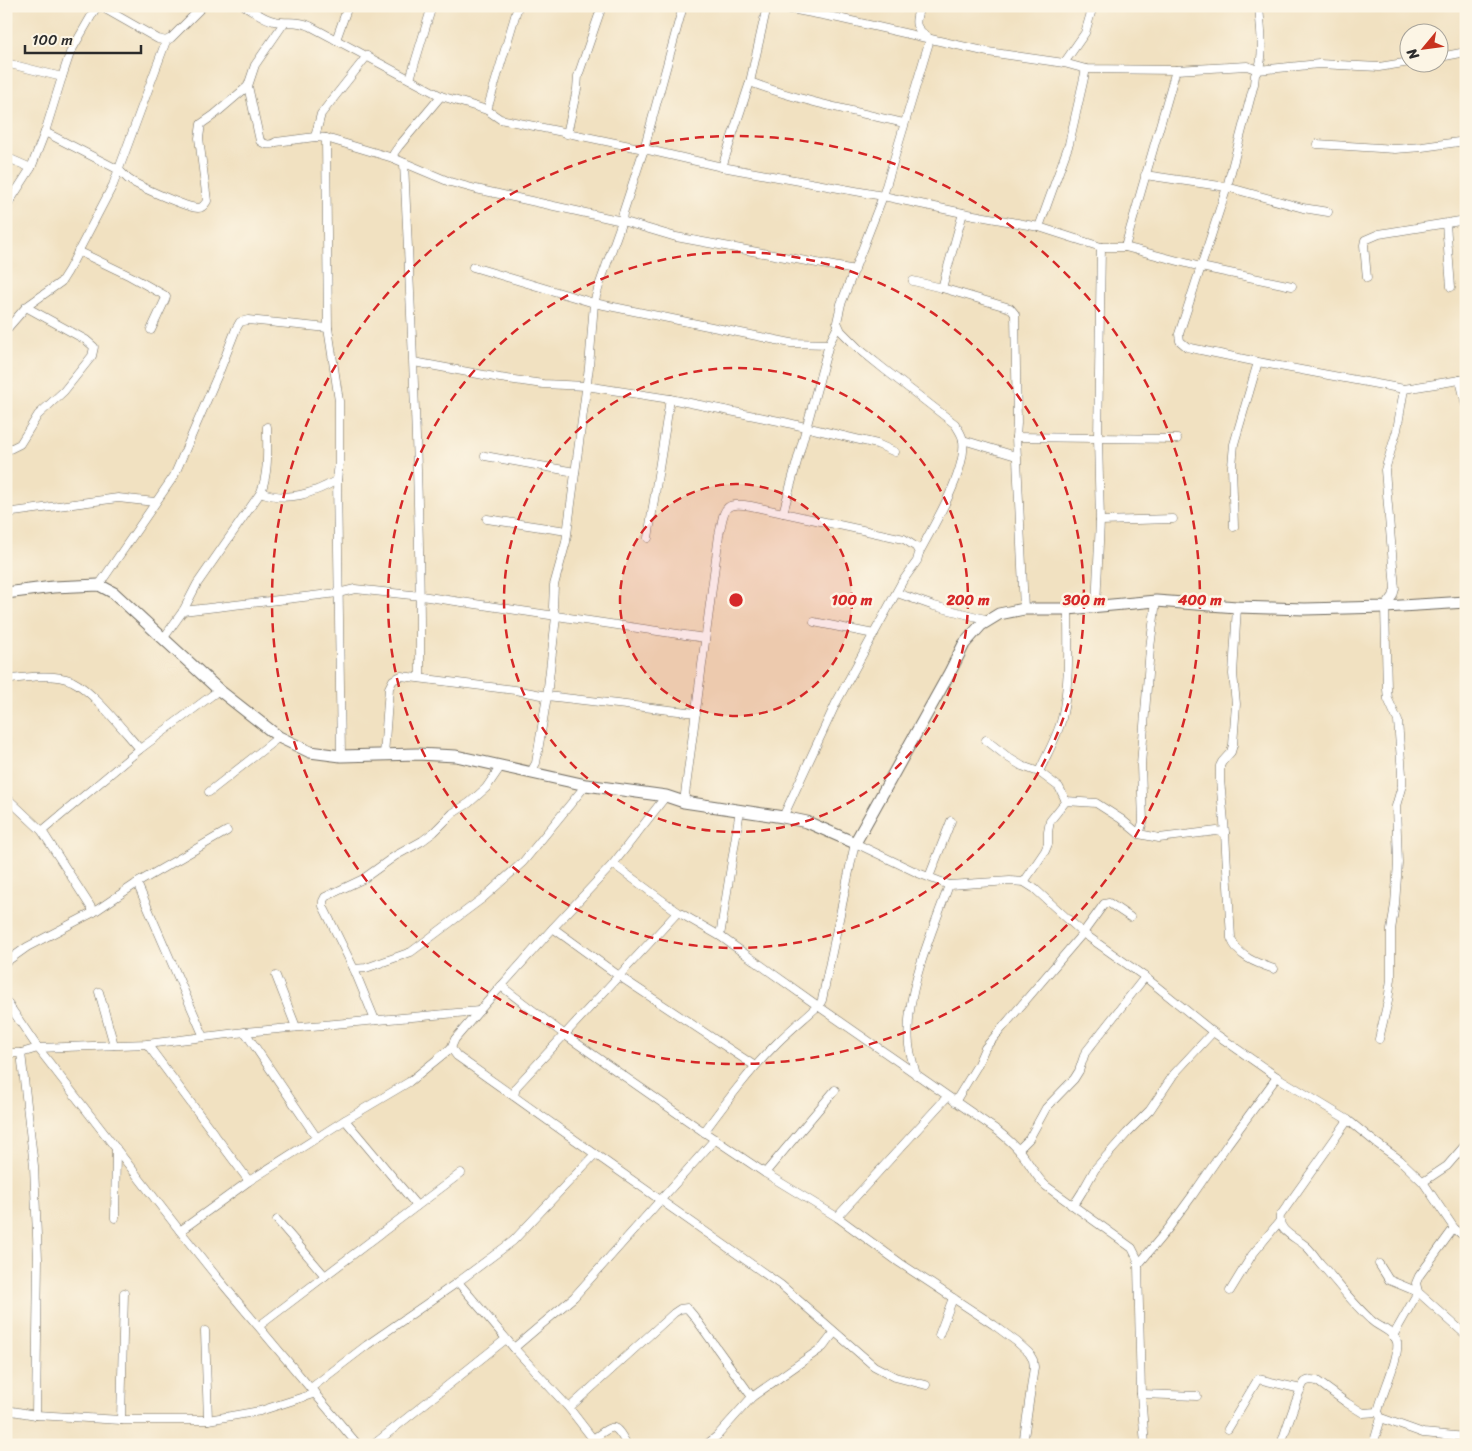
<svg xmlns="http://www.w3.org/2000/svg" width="1472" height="1451" font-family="Sriracha,sans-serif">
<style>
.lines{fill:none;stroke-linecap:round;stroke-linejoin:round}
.street-casing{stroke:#706b60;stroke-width:9}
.secondary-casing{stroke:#706b60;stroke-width:13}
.street{stroke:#fff;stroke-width:8}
.secondary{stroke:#fff;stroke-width:11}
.ring{fill:none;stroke:#d62828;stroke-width:2.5;stroke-dasharray:9 6}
.centre{fill:#d62828;stroke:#fcf5e5;stroke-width:2.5}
.ring-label{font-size:15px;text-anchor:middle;font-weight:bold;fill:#d62828;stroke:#fcf5e5;stroke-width:5;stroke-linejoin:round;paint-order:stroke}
</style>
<rect width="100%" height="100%" fill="#fcf5e5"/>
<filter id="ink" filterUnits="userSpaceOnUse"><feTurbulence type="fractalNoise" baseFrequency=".02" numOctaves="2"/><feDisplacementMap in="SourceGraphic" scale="10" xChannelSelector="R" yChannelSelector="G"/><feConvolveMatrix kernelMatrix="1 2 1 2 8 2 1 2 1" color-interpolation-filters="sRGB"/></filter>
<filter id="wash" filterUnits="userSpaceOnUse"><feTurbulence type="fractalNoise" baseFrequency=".0096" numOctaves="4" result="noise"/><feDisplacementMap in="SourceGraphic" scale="20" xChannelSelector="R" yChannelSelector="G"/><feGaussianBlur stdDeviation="1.12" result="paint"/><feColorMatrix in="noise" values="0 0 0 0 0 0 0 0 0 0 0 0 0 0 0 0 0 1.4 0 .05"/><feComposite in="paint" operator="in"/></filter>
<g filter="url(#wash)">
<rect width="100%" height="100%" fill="#f1e1c1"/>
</g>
<g filter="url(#ink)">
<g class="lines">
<g class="street-casing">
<g id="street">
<path d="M100,6L158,39L166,41"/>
<path d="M245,6C254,11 264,19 274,21C288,24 297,20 310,26L441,96L487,110L500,119L644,149L722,167L883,196L963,213L1039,227L1101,247H1125L1201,267L1292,286"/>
<path d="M775,6L838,18L988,52L1064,63L1086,69L1176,70L1247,66L1258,70L1255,75L1254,84L1227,187L1179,334L1180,341L1187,347L1191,348L1258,362L1404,389L1466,379"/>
<path d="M1259,6C1260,23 1265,56 1258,70L1319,64L1379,67L1410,62"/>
<path d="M284,23L255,65L248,86L260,141C266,145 270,146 276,142L315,137L326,138L393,158L450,182L476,189L622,221L676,237L855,270"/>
<path d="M336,40L348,6"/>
<path d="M1440,57L1466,52"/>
<path d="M6,63L62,77"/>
<path d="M1064,63L1085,33L1093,6"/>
<path d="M410,79L432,6"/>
<path d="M750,82C800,101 852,111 904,123"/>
<path d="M487,110L518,6"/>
<path d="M45,132L119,170C122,173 125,176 128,179C138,186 187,208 198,208C203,208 205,204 207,201L199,138L201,124L214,115L248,86"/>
<path d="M567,134L577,89L578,76L602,6"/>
<path d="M315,137L321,114L367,56"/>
<path d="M326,138L328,328L339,401V463L337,480L341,756"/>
<path d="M1317,144L1395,149L1422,147L1466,141"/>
<path d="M6,157L31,168"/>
<path d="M393,158L394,153L399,146L441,96"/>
<path d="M404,163C412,334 421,506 420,678"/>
<path d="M722,167L750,82L767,6"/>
<path d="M1145,175L1227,187L1303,208L1328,212"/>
<path d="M6,207L31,168L45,132L62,77L70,53L97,6"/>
<path d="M1446,224L1451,287"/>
<path d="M1039,227L1069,144L1086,69"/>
<path d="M1125,247L1176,70"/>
<path d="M78,251L130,276L164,295L166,297L165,300L151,330"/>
<path d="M473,267L594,303L791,343L829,344"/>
<path d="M1367,278L1364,245L1365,240L1379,234L1466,220"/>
<path d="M913,281L942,288L963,213"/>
<path d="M942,288L1010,308L1015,314L1017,423L1016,437L1024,609"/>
<path d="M6,330L26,307L61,282L68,271L113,185L166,41L171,38L203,6"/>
<path d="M414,362L500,378L543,384L586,386L670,399L784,422L877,444L895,452"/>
<path d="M1460,380L1466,405"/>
<path d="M1016,437L1177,439"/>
<path d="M963,440L1016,456"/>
<path d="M6,451L20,444L38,415L64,391L92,356L94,347L86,340L26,307"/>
<path d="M485,456L575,472"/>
<path d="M261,492C286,503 315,493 337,480"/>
<path d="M6,513L118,498L155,502"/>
<path d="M783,513L829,344L838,326"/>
<path d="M487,519L567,531"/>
<path d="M1100,521L1173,519"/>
<path d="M1234,527L1232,466L1234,444L1258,362"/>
<path d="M648,538L670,399"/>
<path d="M99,585L174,476L220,370L236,329L240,322L248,320L328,328"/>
<path d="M897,593L934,606L989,620"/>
<path d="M1096,606L1100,521L1098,438L1101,247"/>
<path d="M183,611L338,593L355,589L421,596L705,638"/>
<path d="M814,622L874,634"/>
<path d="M163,639L183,611L197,584L261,492C269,471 267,449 267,427"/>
<path d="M6,680C24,677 54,673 72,681C93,691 123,730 140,749"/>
<path d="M986,740L1009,758L1022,766L1039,772L1059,787L1066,801"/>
<path d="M384,755L389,688L393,680L401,676L515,690L547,696L696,713"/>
<path d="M531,772L536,763L547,696L556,617L553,607L554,585L566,542L589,367L594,303L599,286L622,221L623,213L644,149L683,6"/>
<path d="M1039,772C1046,756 1058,735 1062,718C1070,682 1068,645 1068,609"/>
<path d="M209,792L279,737"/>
<path d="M6,797L42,831L94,912"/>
<path d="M684,802L719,535C725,510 721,501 751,506L904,539L916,547L919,553"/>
<path d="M783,817L836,703L902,582L917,561L919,553C933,526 967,471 963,441C963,436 958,429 955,424L884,369L858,348L841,331L837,322L841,304L883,196L930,39C914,27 914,25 920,6"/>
<path d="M42,831L140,749L219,690"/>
<path d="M1225,833L1231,938C1238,957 1256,963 1274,969"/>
<path d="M1139,834L1143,822L1141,765L1150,648L1156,601"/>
<path d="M613,864L678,912L720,936L818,1006L998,1131C1008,1139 1017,1147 1024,1157C1032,1167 1036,1177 1046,1186L1132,1248L1137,1258L1138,1265L1141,1394L1145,1445"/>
<path d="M929,877L951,821"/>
<path d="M1024,882L1045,851L1048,844V832L1050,821L1066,801L1096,803L1121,819L1139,834L1159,838L1217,831L1225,833L1220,780V766L1222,762L1231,752L1233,745L1236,704L1233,674L1237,607"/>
<path d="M137,883L204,1037"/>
<path d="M553,928L619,976L755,1066"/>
<path d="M720,936L740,810"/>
<path d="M6,962L27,947L94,912L137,883L227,831"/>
<path d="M354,969L366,968L411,952L483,898L523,862L586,785"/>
<path d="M276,976L296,1027"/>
<path d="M501,986L565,1035L704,1132L765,1173L837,1217L900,1263L994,1325L1017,1342L1029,1353L1033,1360L1034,1367L1023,1445"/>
<path d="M99,992L114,1045"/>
<path d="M6,1001L38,1048L180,1231L216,1276L358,1445"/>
<path d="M375,1020L354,969L323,906V901L325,897L363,879L395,856L422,841L434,832L453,813L469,803L486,788L501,766"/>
<path d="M245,1032L317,1138"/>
<path d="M1379,1039L1388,1001L1391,979V930L1395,904L1398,863L1396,806L1402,785V774L1398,721L1388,699L1387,689L1385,607L1393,596L1395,589L1385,470L1397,430L1404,389"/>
<path d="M147,1044L249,1181"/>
<path d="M6,1053H21L38,1048L147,1044L245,1032L479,1011"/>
<path d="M21,1053L34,1166L38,1259L36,1415"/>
<path d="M916,1075C914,1065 910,1055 909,1045C904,993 932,933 949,885"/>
<path d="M514,1096L516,1087L678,912"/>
<path d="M955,1102L977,1066L985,1048L1083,933L1104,904L1109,903L1130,917"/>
<path d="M345,1120L417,1206"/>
<path d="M1348,1120L1280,1216C1277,1232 1298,1238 1308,1248C1312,1252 1316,1258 1320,1263C1337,1282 1352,1303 1371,1320C1378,1327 1395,1332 1397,1342C1400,1358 1381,1395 1378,1412L1381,1418L1423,1433L1466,1437"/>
<path d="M704,1132C727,1101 750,1070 777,1043C791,1029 806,1017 820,1004L822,1000L855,843L918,873L949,885L1010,881L1024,882L1035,889L1083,933L1145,977L1213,1032L1277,1077L1348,1120L1375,1142L1400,1160L1423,1182L1454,1228L1466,1238"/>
<path d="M1018,1148L1019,1149L1029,1139L1046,1108L1074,1079L1079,1071L1085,1053L1145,977"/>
<path d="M595,1154L781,1285L874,1366L895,1377L926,1385"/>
<path d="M765,1173L835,1090"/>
<path d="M1423,1182L1447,1166L1466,1144"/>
<path d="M1071,1205L1077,1200L1082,1192L1095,1169L1127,1133L1150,1110L1174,1074L1213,1032"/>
<path d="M837,1217L947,1097"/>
<path d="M115,1218L116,1148"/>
<path d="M277,1220L325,1276"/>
<path d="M180,1231L249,1181L345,1120L409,1082L451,1048"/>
<path d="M1379,1264L1389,1280L1418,1292L1466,1335"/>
<path d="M1138,1265L1168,1229L1192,1196L1227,1145L1277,1077"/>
<path d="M1230,1291L1252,1255L1279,1222"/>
<path d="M259,1326L417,1206L461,1173"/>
<path d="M205,1331L208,1420"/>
<path d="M939,1335L953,1298"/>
<path d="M1393,1336L1418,1292L1416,1283L1419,1276L1454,1228"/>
<path d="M514,1348L574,1297L715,1139"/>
<path d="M311,1388L367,1345L458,1282"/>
<path d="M1141,1394L1197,1396"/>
<path d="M569,1408L674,1313L680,1309L687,1308L693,1315L752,1397"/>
<path d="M6,1410L36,1415L121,1420H208L260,1411L316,1393"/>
<path d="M121,1420L124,1293"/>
<path d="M1228,1429L1258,1379L1301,1389"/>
<path d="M373,1445L506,1339"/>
<path d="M627,1445C614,1421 613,1425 593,1439L569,1408L514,1348L458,1282L513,1241L595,1154L457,1056L451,1048L455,1039L479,1011L553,928L613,864L666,796"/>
<path d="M706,1445L717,1436L752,1397L823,1347L834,1333"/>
<path d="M1281,1445C1284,1435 1300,1386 1305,1382C1309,1379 1313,1380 1317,1381L1347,1403L1363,1413L1378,1412"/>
<path d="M1373,1445L1381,1418"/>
</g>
</g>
<g class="secondary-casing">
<path id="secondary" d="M6,593L53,587L99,585L114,593L219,690L279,737L310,752L341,756L417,754L456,756L586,785L666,796L684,802L783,817L807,822L855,843L950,672L964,644L981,625L999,614L1024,609H1068L1156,601L1237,607L1305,609L1385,607L1466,602"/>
</g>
<use href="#street" class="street"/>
<use href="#secondary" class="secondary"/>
</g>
</g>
<circle cx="736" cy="600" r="116" fill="#d62828" fill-opacity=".12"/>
<g class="ring">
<circle cx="736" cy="600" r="116"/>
<circle cx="736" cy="600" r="232"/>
<circle cx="736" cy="600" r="348"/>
<circle cx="736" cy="600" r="464"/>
</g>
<circle cx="736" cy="600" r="8" class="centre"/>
<g class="ring-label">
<text x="852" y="605">100 m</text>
<text x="968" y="605">200 m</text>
<text x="1084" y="605">300 m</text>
<text x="1200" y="605">400 m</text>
</g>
<rect width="1472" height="1451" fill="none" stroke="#fcf5e5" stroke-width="25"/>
<g transform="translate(1424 48) rotate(241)"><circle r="24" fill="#fcf5e5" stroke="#a8a49b"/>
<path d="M0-4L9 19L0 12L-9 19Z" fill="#c8321e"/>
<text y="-8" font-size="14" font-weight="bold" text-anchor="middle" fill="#2b2b2b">N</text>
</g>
<path d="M25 45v8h116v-8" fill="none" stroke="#2b2b2b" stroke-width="2.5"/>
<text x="32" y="45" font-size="15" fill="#2b2b2b" stroke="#fcf5e5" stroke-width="4" paint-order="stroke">100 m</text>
</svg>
